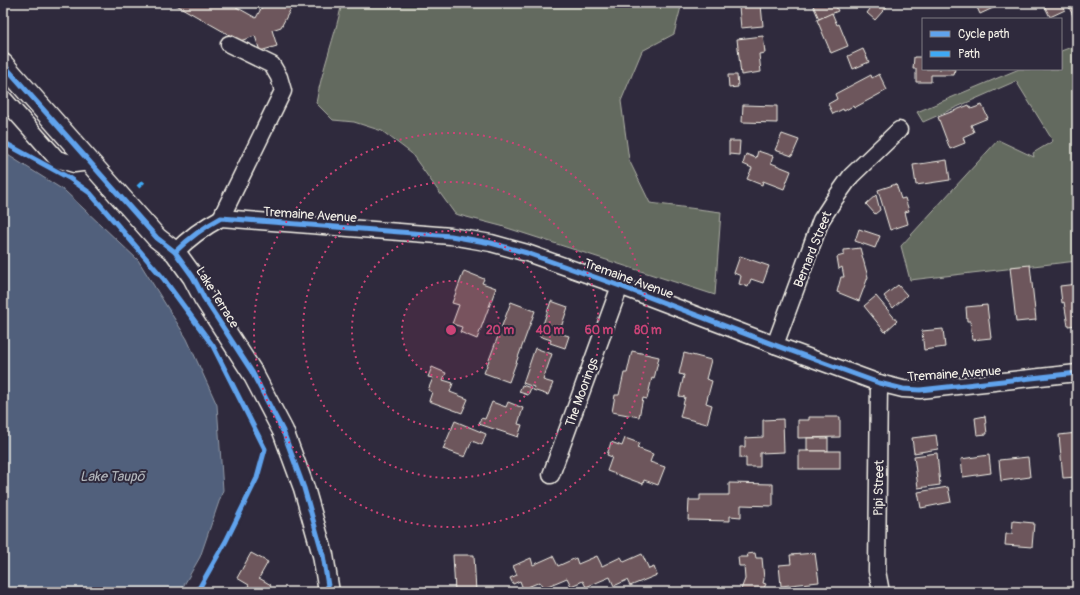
<svg xmlns="http://www.w3.org/2000/svg" width="1080" height="595" font-family="Pangolin,sans-serif">
<style>
.green{fill:#646b5f;stroke:#acaea4}
.water{fill:#51607b;stroke:#929aa7}
.building{fill:#6d575b;stroke:#f4f1e8}
.lines{fill:none;stroke-linecap:round;stroke-linejoin:round}
.minor-casing{stroke:#f4f1e8;stroke-width:19}
.major-casing{stroke:#f4f1e8;stroke-width:23}
.minor{stroke:#2f2a3d;stroke-width:16}
.major{stroke:#2f2a3d;stroke-width:20}
.quiet{stroke:#3fa9f5;stroke-width:4;stroke-dasharray:8 4;stroke-linecap:butt}
.cycleway-casing{stroke:#2f2a3d;stroke-width:8}
.cycleway{stroke:#60a3ed;stroke-width:5}
.ring{fill:none;stroke:#cc4377;stroke-width:2;stroke-dasharray:2 4}
.labels{text-anchor:middle;stroke-width:4;stroke-linejoin:round;paint-order:stroke}
.street-label{font-size:13px;fill:#f4f1e8;stroke:#2f2a3d}
.water-label{font-size:14px;font-style:italic;fill:#b3b7bc;stroke:#2f2a3d}
.centre{fill:#cc4377;stroke:#2f2a3d;stroke-width:2}
.ring-label{font-size:12px;text-anchor:middle;font-weight:bold;fill:#cc4377;stroke:#2f2a3d;stroke-width:4;stroke-linejoin:round;paint-order:stroke}
</style>
<rect width="100%" height="100%" fill="#2f2a3d"/>
<filter id="ink" filterUnits="userSpaceOnUse"><feTurbulence type="fractalNoise" baseFrequency=".025" numOctaves="2"/><feDisplacementMap in="SourceGraphic" scale="8" xChannelSelector="R" yChannelSelector="G"/><feConvolveMatrix kernelMatrix="1 2 1 2 8 2 1 2 1" color-interpolation-filters="sRGB"/></filter>
<g filter="url(#ink)">
<g class="green">
<path d="M342,3H682L674,34L642,51L621,101L629,160L650,203L721,212L715,295L501,226L455,214L411,153L382,131L354,122L333,120L316,103C322,69 335,37 342,3Z"/>
<path d="M1077,45V261L910,280L901,246L998,140L1034,157L1033,153L1053,141L1016,81L923,122L917,112L1019,69H1061V51Z"/>
</g>
<path class="water" d="M3,152L65,191L138,260L187,339L217,405L223,490L200,557L180,592H3Z"/>
<g class="building">
<path d="M173,3H229L256,18L264,3H294L281,27L272,30L277,46L260,51L255,36L240,41Z"/>
<path d="M812,3H842V4L836,7L838,11L819,19Z"/>
<path d="M863,3H890L875,20L867,13L870,9Z"/>
<path d="M975,3H1004L980,14Z"/>
<path d="M1043,3H1062L1065,10L1050,17Z"/>
<path d="M1067,3H1077V24Z"/>
<path d="M761,5L763,26L741,28L739,7Z"/>
<path d="M832,13L837,25L839,24L848,46L831,53L817,20Z"/>
<path d="M763,36L765,53L759,54L761,72L741,75L737,39Z"/>
<path d="M863,49L869,62L853,69L848,56Z"/>
<path d="M914,57H923V69H955L954,75H931V82H916V69H913Z"/>
<path d="M879,74L887,90L854,108L853,106L844,111L843,109L833,114L828,104L837,99L835,94L871,75L872,78Z"/>
<path d="M728,75H737L738,87L729,88Z"/>
<path d="M743,105L777,106V123L742,122Z"/>
<path d="M969,105L971,109L982,105L988,118L971,125L974,132L963,137L965,143L950,149L938,117Z"/>
<path d="M782,134L799,140L792,156L775,150Z"/>
<path d="M729,141H740L739,155L729,154Z"/>
<path d="M758,151L773,156L771,163L791,171L784,189L763,181L762,185L747,179L752,168L743,164L746,154L756,158Z"/>
<path d="M947,160L950,180L916,185L913,165Z"/>
<path d="M896,184L901,199L905,198L909,211L905,212L908,224L890,230L878,190Z"/>
<path d="M876,195L880,210L875,214L866,204Z"/>
<path d="M859,229L880,236L875,248L855,241Z"/>
<path d="M860,248L868,277L859,301L837,292L841,277H844L842,267L839,269L837,257L844,255V250Z"/>
<path d="M740,256L769,266L763,283L751,279L748,287L739,284L741,276L734,273Z"/>
<path d="M1030,265L1036,320L1016,322L1010,267Z"/>
<path d="M464,271L484,279L482,283L496,288L477,339L460,332L462,327L452,324L459,305L452,303Z"/>
<path d="M1077,284V325L1068,326L1064,302L1062,303L1060,286Z"/>
<path d="M898,285L907,295L893,308L884,296Z"/>
<path d="M876,296L897,321L885,332L864,306Z"/>
<path d="M551,301L568,307L559,333L569,336L565,348L550,343L551,340L539,336Z"/>
<path d="M511,302L535,311L509,382L484,373Z"/>
<path d="M987,305L991,338L972,340L970,321H967L966,307Z"/>
<path d="M943,329L945,347L924,350L922,331Z"/>
<path d="M535,348L552,354L543,380L553,383L548,395L533,390L534,387L523,383Z"/>
<path d="M632,351L659,357L654,379L652,378L647,399L643,398L639,417L612,412L615,395H619L624,373H627Z"/>
<path d="M684,353L711,360L706,379L712,381L706,403L712,405L707,424L680,417L685,397L679,396L684,375L679,374Z"/>
<path d="M432,367L446,373L443,380L453,383L450,392L468,399L462,413L429,401L432,392L428,390L433,378L428,377Z"/>
<path d="M522,385L531,388L528,395L519,392Z"/>
<path d="M492,402L506,407L508,402L523,408L518,424L522,425L518,437L479,424L481,418L485,419Z"/>
<path d="M985,416L987,434L977,435L975,418Z"/>
<path d="M809,417H840V437L798,438V420H809Z"/>
<path d="M783,419L784,452L760,453V467H746V458H740V447H745V438L763,437V420Z"/>
<path d="M455,421L486,434L482,445L472,441L465,457L443,449Z"/>
<path d="M1077,433V477L1063,478L1059,435Z"/>
<path d="M936,435L938,449L914,453L912,438Z"/>
<path d="M625,438L639,443L637,448L653,454L650,462L665,467L658,485L644,480L643,484L607,471L612,457L607,455L611,442L622,446Z"/>
<rect x="807" y="438" width="21" height="13"/>
<rect x="799" y="451" width="41" height="18"/>
<path d="M937,453L940,485L918,488L914,456Z"/>
<path d="M989,455L991,473L963,477L961,459Z"/>
<path d="M1028,457L1030,477L1001,481L999,460Z"/>
<path d="M729,483L773,484V506L741,505V517L730,516V521L688,520L689,500H700V495H729Z"/>
<path d="M948,487L951,502L921,508L918,492Z"/>
<path d="M1013,521L1034,523L1032,547L1005,545L1006,534H1012Z"/>
<path d="M251,553L268,562L259,578L271,585L267,592H244L249,585L237,578Z"/>
<path d="M755,553L756,558H762L764,579L763,583L766,584L762,592H740L745,579L744,566H739L738,557H748L747,554Z"/>
<path d="M815,553L819,582L781,586L779,565L791,564L790,555Z"/>
<path d="M642,554L649,569L654,567L657,575L630,586L627,580L614,586L610,577L586,587L583,581L571,586L567,578L543,588L540,582L523,589L520,581L513,584L510,578L517,575L513,566L531,558L533,565L553,556L558,566L576,558L578,564L597,556L602,566L621,557L624,562Z"/>
<path d="M453,555H474L476,592H455Z"/>
</g>
<g class="lines">
<g class="minor-casing">
<g id="minor">
<path d="M3,98L57,159L74,164L90,162"/>
<path d="M221,218L283,91L279,77L272,65L229,44"/>
<path d="M175,252C188,239 204,227 221,218L451,236L491,243L527,253L620,286L775,345L879,383L903,389L920,390L1077,373"/>
<path d="M775,345L821,220L834,200L851,176L899,130"/>
<path d="M879,383L877,571L881,592"/>
<path d="M551,475L620,286"/>
</g>
</g>
<g class="major-casing">
<path id="major" d="M3,64L157,238L175,252L193,277L204,298L252,372L283,431L304,488L323,555L329,592"/>
</g>
<use href="#minor" class="minor"/>
<use href="#major" class="major"/>
<path class="quiet" d="M138,187L146,179"/>
<g class="cycleway-casing">
<g id="cycleway">
<path d="M3,64L157,238L175,252L193,277L204,298L252,372L283,431L304,488L323,555L329,592"/>
<path d="M3,142L69,178L90,193L163,278L213,346L265,449L257,478L226,541L197,592"/>
<path d="M175,252C188,239 204,227 221,218L451,236L491,243L527,253L620,286L775,345L879,383L903,389L920,390L1077,373"/>
</g>
</g>
<use href="#cycleway" class="cycleway"/>
</g>
</g>
<circle cx="451" cy="330" r="49" fill="#cc4377" fill-opacity=".12"/>
<g class="ring">
<circle cx="451" cy="330" r="49"/>
<circle cx="451" cy="330" r="99"/>
<circle cx="451" cy="330" r="148"/>
<circle cx="451" cy="330" r="197"/>
</g>
<g class="labels">
<g class="street-label">
<text transform="translate(310 214) rotate(4)" y="5">Tremaine Avenue</text>
<text transform="translate(812 249) rotate(-68)" y="5">Bernard Street</text>
<text transform="translate(629 278) rotate(20)" y="5">Tremaine Avenue</text>
<text transform="translate(218 297) rotate(58)" y="5">Lake Terrace</text>
<text transform="translate(954 373) rotate(-4)" y="5">Tremaine Avenue</text>
<text transform="translate(581 392) rotate(-70)" y="5">The Moorings</text>
<text transform="translate(878 488) rotate(-89)" y="5">Pipi Street</text>
</g>
<g class="water-label">
<text x="112" y="481">Lake Taupō</text>
</g>
</g>
<circle cx="451" cy="330" r="6" class="centre"/>
<g class="ring-label">
<text x="500" y="334">20 m</text>
<text x="550" y="334">40 m</text>
<text x="599" y="334">60 m</text>
<text x="648" y="334">80 m</text>
</g>
<rect width="1080" height="595" fill="none" stroke="#2f2a3d" stroke-width="16"/>
<rect x="8" y="8" width="1064" height="579" fill="none" stroke="#f4f1e8" stroke-width="1.5" filter="url(#ink)"/>
<rect x="922" y="18" width="140" height="52" fill="#2f2a3d" stroke="#7e7a81"/>
<rect x="930" y="31" width="20" height="6" fill="#60a3ed" stroke="#7e7a81"/>
<text x="958" y="38" font-size="12" fill="#f4f1e8">Cycle path</text>
<rect x="930" y="51" width="20" height="6" fill="#3fa9f5" stroke="#7e7a81"/>
<text x="958" y="58" font-size="12" fill="#f4f1e8">Path</text>
</svg>
